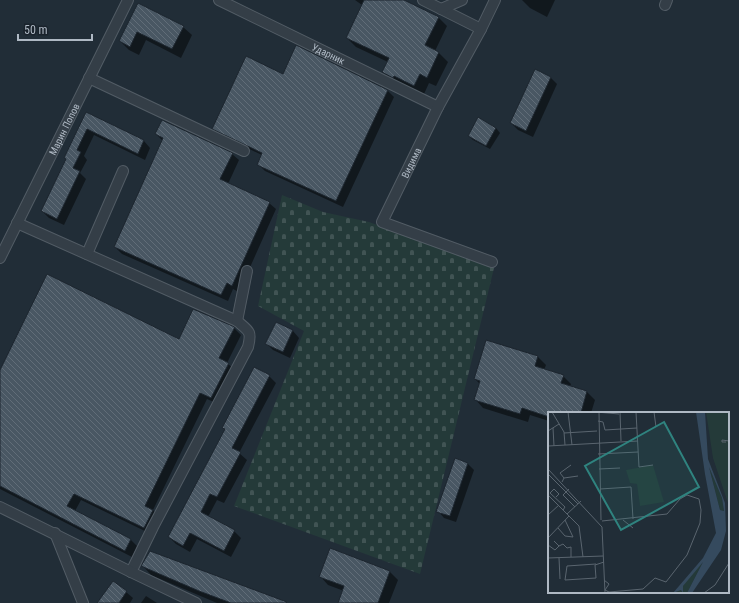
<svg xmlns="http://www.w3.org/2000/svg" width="739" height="603" font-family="'Roboto Condensed',sans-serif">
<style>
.cemetery{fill:url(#cemetery-stones)}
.shadow{fill:#0007}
.building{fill:url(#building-back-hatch);stroke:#1c252e}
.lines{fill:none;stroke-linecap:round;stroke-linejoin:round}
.minor-casing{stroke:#525c65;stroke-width:12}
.minor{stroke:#343e47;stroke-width:10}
.labels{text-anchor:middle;stroke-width:3;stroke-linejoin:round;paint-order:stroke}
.street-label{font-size:10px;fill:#afb9c4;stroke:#1a232c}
.inset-road{fill:none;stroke:#5a656f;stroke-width:1}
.view{fill:#2f837f;fill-opacity:0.15;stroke:#2f837f;stroke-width:2}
.inset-edge{fill:none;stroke:#afb9c4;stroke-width:2}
</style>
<defs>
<pattern id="cemetery-stones" width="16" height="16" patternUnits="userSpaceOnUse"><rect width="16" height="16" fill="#243a39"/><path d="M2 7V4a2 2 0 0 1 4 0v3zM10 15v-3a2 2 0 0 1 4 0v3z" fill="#415454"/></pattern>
<pattern id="building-back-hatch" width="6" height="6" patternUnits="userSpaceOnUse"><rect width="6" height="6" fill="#495763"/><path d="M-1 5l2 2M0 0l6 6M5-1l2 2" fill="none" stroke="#616d78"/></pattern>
</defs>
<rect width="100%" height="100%" fill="#212d37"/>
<path class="cemetery" d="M282,195L323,212L369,222L494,268L420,574L234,506L304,331L258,306Z"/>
<g class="shadow">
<path d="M355,0H401L438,17L447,26L435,51L439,53L448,62L436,86L429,83L424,94L392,81L383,72L388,62L356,47L347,38L362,5Z"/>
<path d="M522,0H555L547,17L530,8Z"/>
<path d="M138,5L183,27L192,35L181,58L146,40L139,55L129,50L120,41Z"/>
<path d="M536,71L551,78L557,84L533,137L518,130L511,123Z"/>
<path d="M283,75L387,90L394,97L343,207L265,171L258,164L262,155L220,135L213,128Z"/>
<path d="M87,114L144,141L150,148L145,160L94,135L84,156L87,160L80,173L86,179L64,225L49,218L42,211Z"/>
<path d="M496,128L500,133L490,149L473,140L469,136Z"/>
<path d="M156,134L232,154L239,160L228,184L269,203L276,209L239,292L233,289L228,301L122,254L115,247L163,141Z"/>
<path d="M276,324L293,331L299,338L290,358L273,350L267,344Z"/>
<path d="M234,328L241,335L227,363L235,370L218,404L207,399L153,510L160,517L151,534L81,500L75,511L131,540L137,546L132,557L0,489V373L179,340Z"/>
<path d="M487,341L538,357L546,365L544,370L563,376L571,384L570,387L587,392L595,400L591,413H549V421L530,415L528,422L483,408L475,399L480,384L475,379Z"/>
<path d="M269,376L276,383L239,453L247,460L224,503L217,500L208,517L234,531L241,538L231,557L197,539L190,552L176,544L169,537L226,430L223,428Z"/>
<path d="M468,464L474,470L456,522L444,518L438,511Z"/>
<path d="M331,549L390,572L398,580L389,603H339L344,591L328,585L320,576Z"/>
<path d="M143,566L286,603H217L151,575Z"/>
<path d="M126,592L133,598L130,603H99Z"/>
<path d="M146,596L157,603H141Z"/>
</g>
<g class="building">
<path d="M364,0H404L439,17L425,45L439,52L427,78L420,74L414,86L394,76L393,78L382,72L389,58L346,38Z"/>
<path d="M138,3L184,26L172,49L137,32L130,47L119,41Z"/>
<path d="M296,45L388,90L336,201L257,165L262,153L212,129L246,56L283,74Z"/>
<path d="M535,69L551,77L526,131L510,123Z"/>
<path d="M86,112L144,140L138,154L87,129L77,150L81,152L73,168L80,171L57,219L41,211L66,159L64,158Z"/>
<path d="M478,117L496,128L486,146L468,136Z"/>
<path d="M162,120L233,153L220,179L270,202L232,286L227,283L221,295L114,247L163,138L155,134Z"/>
<path d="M47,274L179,339L193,309L235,327L219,358L229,363L211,398L200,393L145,506L153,510L144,528L74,494L67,506L131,539L125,551L0,486V370Z"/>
<path d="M276,322L293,330L283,352L265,344Z"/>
<path d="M486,340L538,356L535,366L564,375L561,383L587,391L581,413H549V417L522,408L520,414L474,400L480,381L474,379Z"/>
<path d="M254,367L270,375L232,448L241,452L217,497L210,494L201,512L235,530L224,551L190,533L183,546L168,537L225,429L222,428Z"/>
<path d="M455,458L468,463L450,516L436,512Z"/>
<path d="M330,548L390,571L378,603H338L344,586L319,577Z"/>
<path d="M150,551L287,602L286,603H231L199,591L141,566Z"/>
<path d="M113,581L127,591L119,603H97Z"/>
</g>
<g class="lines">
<g class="minor-casing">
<g id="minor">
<path id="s1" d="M219,0L438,107"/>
<path d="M423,0L481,29"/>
<path d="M665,5L667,0"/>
<path d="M441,9L462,0"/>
<path d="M89,78L244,151"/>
<path d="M17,223L237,321C249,331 252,331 248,347L153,527L131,572"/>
<path d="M87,254L123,171"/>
<path id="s2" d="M0,258L128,0"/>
<path id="s3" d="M492,262L382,222L438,107L481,29L495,0"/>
<path d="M237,321L247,271"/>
<path d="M0,507L131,572L196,603"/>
<path d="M55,533L83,603"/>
</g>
</g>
<use href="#minor" class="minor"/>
</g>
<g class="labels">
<g class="street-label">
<text dy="4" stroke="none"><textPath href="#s1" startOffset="122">Ударник</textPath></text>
<text dy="4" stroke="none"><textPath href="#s2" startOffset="144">Марин Попов</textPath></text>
<text dy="4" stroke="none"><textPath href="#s3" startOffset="183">Видима</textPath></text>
</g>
</g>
<g transform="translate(548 412)">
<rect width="181" height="181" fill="#212d37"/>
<path d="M155,150L139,181H126L133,178L134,180L135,174L143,162Z" fill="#243a39"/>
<path d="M161,55L174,86L176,99L172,98Z" fill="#243a39"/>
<path d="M105,53L116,90L92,94L89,72L82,71L78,58Z" fill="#243a39"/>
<path d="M158,0H181V94L165,46Z" fill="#243a39"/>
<path d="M148,0H157L160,47L177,91L178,119L173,138L144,181H139L155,150L135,174V181L133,178L125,181L155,146L168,121L157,62ZM161,55L174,86L176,99L172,98Z" fill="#354a5e" fill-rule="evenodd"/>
<path class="inset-road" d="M4,0L16,20L17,33M20,0L24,33M48,0L71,2M51,0L53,108M72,0L73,29M88,0L91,55L105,53M106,0L108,15M50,9L55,10L57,18L89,16M5,16L6,34M0,19L11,12M16,21L49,19M178,30H174V28L181,29M0,34L90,29M50,42L90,40M0,57L54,115L57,181M51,57L72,56M0,62L30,92M16,66L30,64M14,70L16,66L12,61L23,53M21,77L15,83L27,95M52,77L83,75L85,107M2,81L17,95L15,98M2,81L6,77L11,82L8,85M0,83L31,114L35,145M19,102L33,89M0,103L11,93M75,108L85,116M54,109L119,102L132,87L139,83L151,87L153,98L152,111L139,143L118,170L107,166L95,177L61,180L57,178L61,172L56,168M10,116L17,124L25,125L17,108M0,126L21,104M0,133L7,138L11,134L6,129M11,134L15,132L19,136L23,135V145M0,146L55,144M11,146L12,167M48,152L19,154L17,168L48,166L47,153L56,150M156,181L167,173L181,151"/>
<path class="view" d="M116,10L151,75L73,118L37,54Z"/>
<rect width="181" height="181" class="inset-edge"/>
</g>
<path d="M18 34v6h74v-6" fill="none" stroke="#afb9c4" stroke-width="2"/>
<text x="24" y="34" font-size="12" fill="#afb9c4" stroke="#1a232c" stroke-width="3" paint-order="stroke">50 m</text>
</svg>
